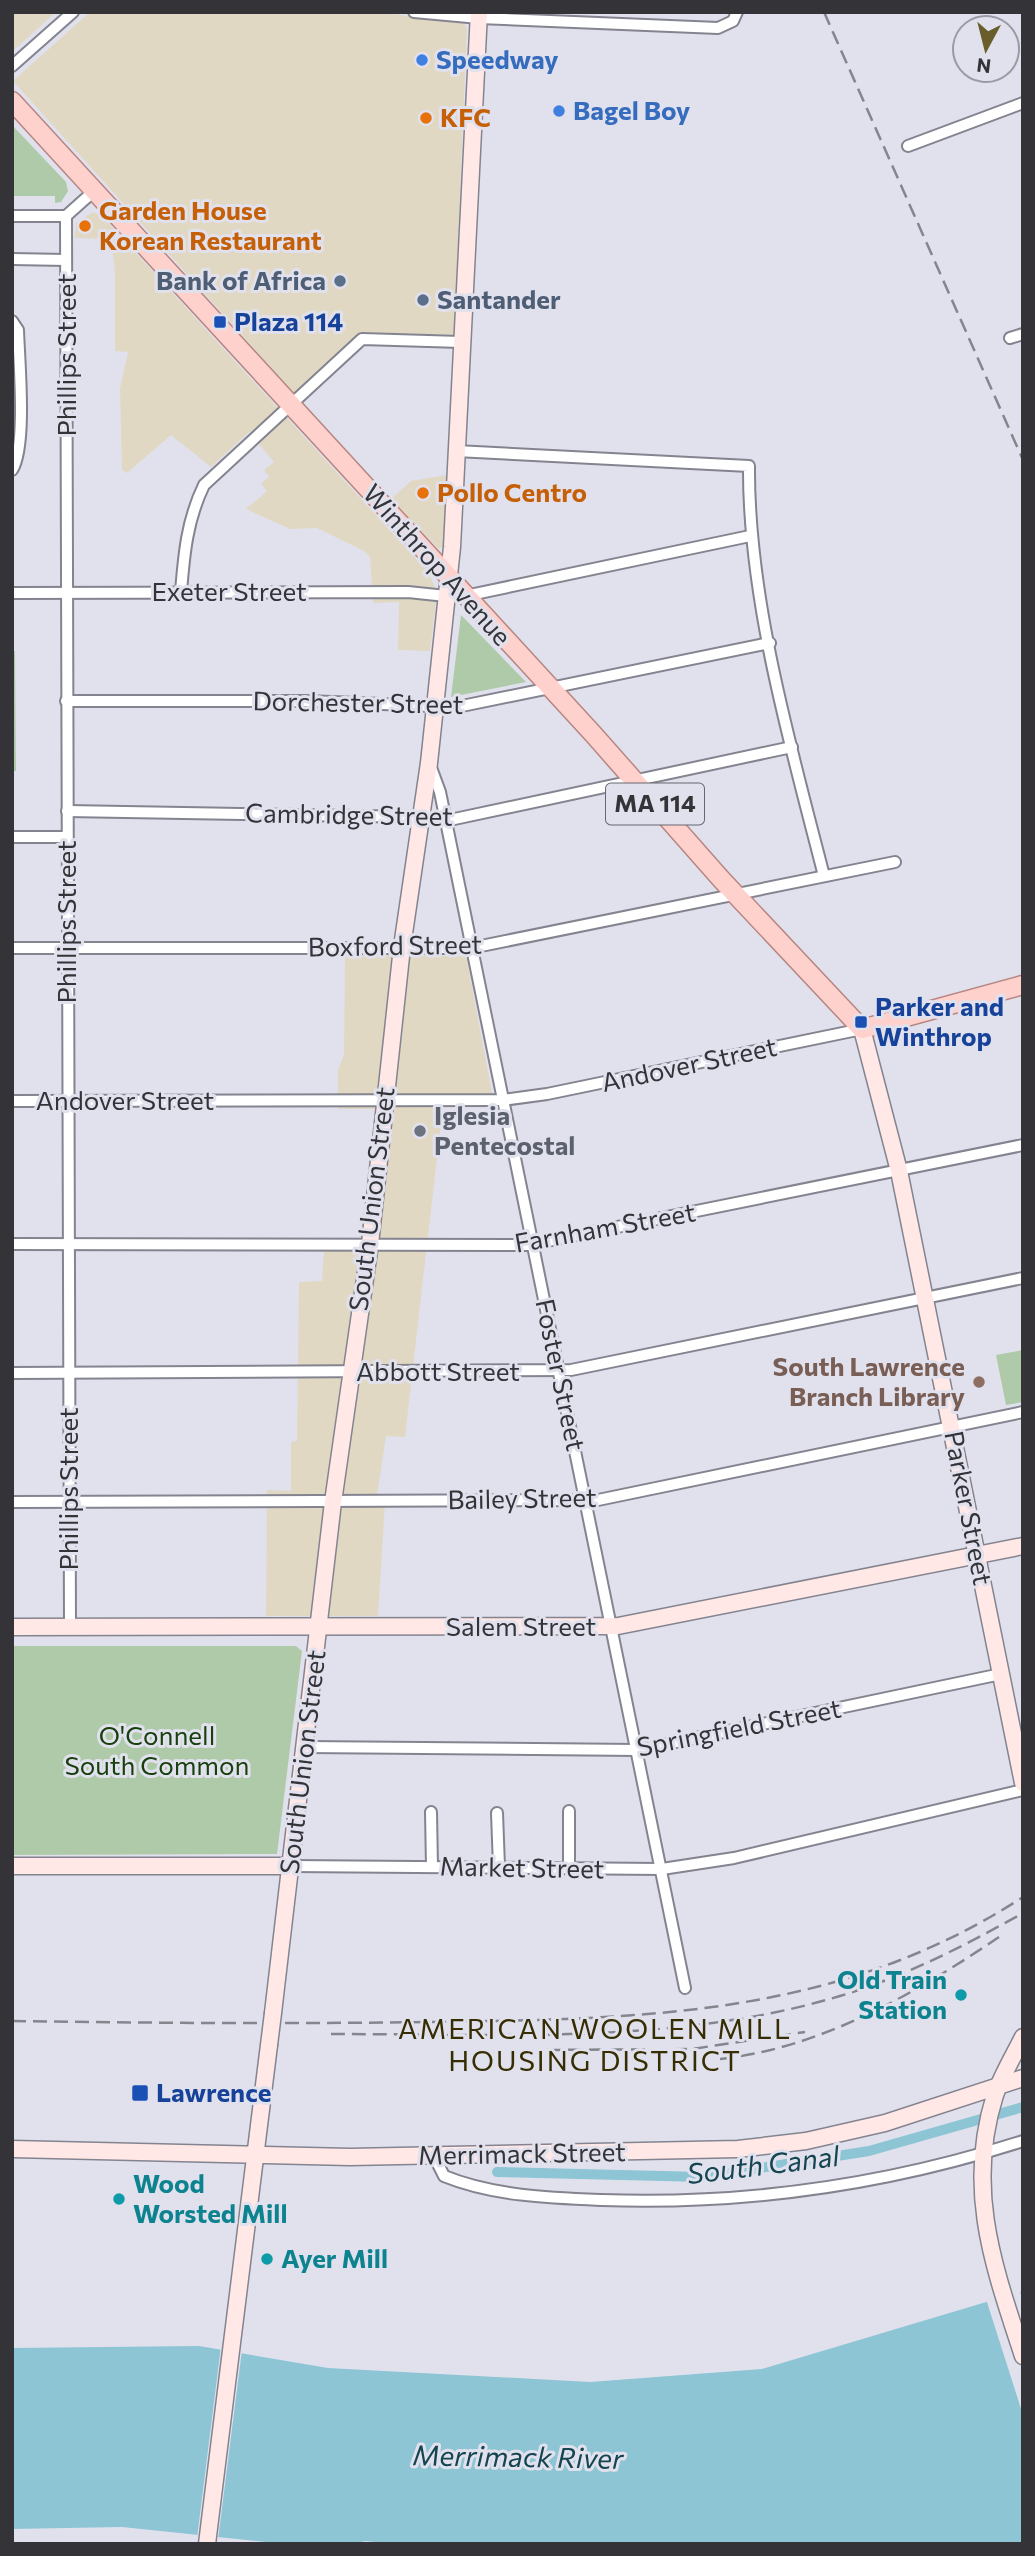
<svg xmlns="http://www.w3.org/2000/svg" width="1035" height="2556" font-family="Commissioner,sans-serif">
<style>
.commercial{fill:#e1d8c3}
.green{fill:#aecaa8}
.water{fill:#8dc5d5}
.pier{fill:#e1e1ee}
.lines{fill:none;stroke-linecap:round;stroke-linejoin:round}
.canal{stroke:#8dc5d5;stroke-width:10}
.street-casing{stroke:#83848f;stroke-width:14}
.secondary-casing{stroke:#83848f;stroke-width:19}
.primary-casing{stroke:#b78682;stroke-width:21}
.street{stroke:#fff;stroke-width:10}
.secondary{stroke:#ffe8e6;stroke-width:16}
.primary{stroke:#fed1cc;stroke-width:18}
.rail{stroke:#85858e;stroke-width:2.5;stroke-dasharray:14 7;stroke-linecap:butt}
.secondary-bridge-casing{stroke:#83848f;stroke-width:19;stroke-linecap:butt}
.secondary-bridge{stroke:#ffe8e6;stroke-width:16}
.shop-dot{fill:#3f7fe0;stroke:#e1e1ee;stroke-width:2.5}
.food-dot{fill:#e8710a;stroke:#e1e1ee;stroke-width:2.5}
.service-dot{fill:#5c6f8a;stroke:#e1e1ee;stroke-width:2.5}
.transit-dot{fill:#1a4fb4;stroke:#e1e1ee;stroke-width:2.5}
.worship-dot{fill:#6b7280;stroke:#e1e1ee;stroke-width:2.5}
.education-dot{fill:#8d6e63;stroke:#e1e1ee;stroke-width:2.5}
.culture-dot{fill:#0f9aa8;stroke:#e1e1ee;stroke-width:2.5}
.labels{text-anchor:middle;stroke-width:6;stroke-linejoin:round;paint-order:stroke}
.shield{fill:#e1e1ee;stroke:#67676f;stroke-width:2}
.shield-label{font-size:24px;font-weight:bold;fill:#333338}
.shop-label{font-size:26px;font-weight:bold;fill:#366cbe;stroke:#e1e1ee;text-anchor:start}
.food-label{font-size:26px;font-weight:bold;fill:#c56008;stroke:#e1e1ee;text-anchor:start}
.service-label{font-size:26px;font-weight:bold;fill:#4e5e75;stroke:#e1e1ee;text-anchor:end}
.transit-label{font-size:26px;font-weight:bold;fill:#164399;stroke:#e1e1ee;text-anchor:start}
.street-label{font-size:26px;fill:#333338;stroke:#e1e1ee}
.worship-label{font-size:26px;font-weight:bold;fill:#5b616d;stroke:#e1e1ee;text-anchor:start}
.education-label{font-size:26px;font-weight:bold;fill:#785e54;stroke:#e1e1ee;text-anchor:end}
.park-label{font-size:26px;fill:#17400c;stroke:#e1e1ee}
.culture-label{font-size:26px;font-weight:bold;fill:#0d838f;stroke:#e1e1ee;text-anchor:start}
.neighbourhood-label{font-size:28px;letter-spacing:2px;fill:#362e02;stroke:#e1e1ee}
.water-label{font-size:28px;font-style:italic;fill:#144551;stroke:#e1e1ee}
</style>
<rect width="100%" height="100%" fill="#e1e1ee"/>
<g class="commercial">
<path d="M12,12H56L12,52Z"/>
<path d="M90,12H379L464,23L467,28L454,335L361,332L294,393L13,81Z"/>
<path d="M93,212L102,216L429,573L437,593L430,651L398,650L399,602L373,603L370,557L364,551L317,528L290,529L246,509L267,491L261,484L269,477L264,470L274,462L249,432L211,467L171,435L127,473L122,470L120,388L128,352L115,351V273L111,239L75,238L76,223Z"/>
<path d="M447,475L444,546L439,549L391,499L411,481Z"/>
<path d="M345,955L466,956L493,1098L444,1097L405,1437L386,1436L376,1502L385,1503L378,1616H266L267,1490L291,1491V1442L297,1441L299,1282L322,1281L324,1249L359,1251L375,1109H338V1070L344,1055Z"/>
</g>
<g class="green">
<path d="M12,125L66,182L68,191L61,202L55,203V196H12Z"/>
<path d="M461,615L464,618L526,682L451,697Z"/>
<path d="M12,651H15L16,771H12Z"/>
<path d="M1023,1350V1402L1006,1405L996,1355Z"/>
<path d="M12,1646H296L302,1651L277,1854L12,1855Z"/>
</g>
<path class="water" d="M1023,2291V2544H393L366,2541L350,2544H286L122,2527L12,2529V2348L199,2346L328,2368L590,2382L762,2369Z"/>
<g class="pier">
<path d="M1019,2289L1023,2300V2415L986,2299Z"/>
<path d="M221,2346L242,2350L218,2540L197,2538Z"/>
</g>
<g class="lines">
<path class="canal" d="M497,2172L703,2177L869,2151L1023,2107"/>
<g class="street-casing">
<g id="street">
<path d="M414,12L479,18L718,28L733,21L737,12"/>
<path d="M12,66L73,12"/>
<path d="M908,146L1023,103"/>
<path d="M12,216H66L94,191"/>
<path d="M66,216L70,1627"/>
<path d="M12,259L66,260"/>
<path d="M12,321L18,330C19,361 27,447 12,470"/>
<path d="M1010,338L1023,334"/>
<path d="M456,451L749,466C748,599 791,747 824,876"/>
<path d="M181,592C184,554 187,520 204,485L362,339L461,342"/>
<path d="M12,593L408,592L446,596"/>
<path d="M465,596L750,536"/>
<path d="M66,701H307L457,707L770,643"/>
<path d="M430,765L440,792L685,1988"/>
<path d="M67,811L421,817L445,821L792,747"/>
<path d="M12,837H66"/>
<path d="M12,948H471L895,862"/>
<path d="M12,1101L503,1100L547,1094L862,1029"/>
<path d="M12,1244L528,1245L1023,1145"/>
<path d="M12,1373L571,1370L1023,1278"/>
<path d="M12,1502L598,1500L1023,1412"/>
<path d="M305,1747L638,1750L1001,1674"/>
<path d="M431,1812L432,1867"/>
<path d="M497,1813L499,1867"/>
<path d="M291,1866L662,1869L734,1858L1023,1790"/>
<path d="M569,1868V1811"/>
<path d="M433,2154L444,2176C493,2196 550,2198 602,2200C746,2205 886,2185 1023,2141"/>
</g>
</g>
<g class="secondary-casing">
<g id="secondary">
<path d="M862,1029L899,1171L1023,1783"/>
<path d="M12,1627L618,1626L1023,1546"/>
<path d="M12,1866H291"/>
<path d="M273,2013L333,1502L370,1244L402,947L429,763L452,547L479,12"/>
<path d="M1023,2037C1013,2057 1002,2075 995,2095C965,2190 994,2267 1023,2356"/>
<path d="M12,2149L350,2157L738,2149L806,2141L885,2123L1023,2078"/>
<path d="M207,2544L269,2045"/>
</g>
</g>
<g class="primary-casing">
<path id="primary" d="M12,101L594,735L721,879L862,1029L1023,985"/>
</g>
<use href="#street" class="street"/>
<use href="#secondary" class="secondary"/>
<use href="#primary" class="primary"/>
<g class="rail">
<path d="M824,12L1023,460"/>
<path d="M12,2021C150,2023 288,2024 426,2022C639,2019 837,2018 1023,1897"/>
<path d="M331,2034C500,2034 677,2045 840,1996C906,1976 964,1946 1023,1913"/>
<path d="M547,2050L692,2049L805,2032"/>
<path d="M720,2059C822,2048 916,1993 999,1937"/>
</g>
<g class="secondary-bridge-casing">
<path id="secondary-bridge" d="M269,2045L273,2013"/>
</g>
<use href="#secondary-bridge" class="secondary-bridge"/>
</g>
<g class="shop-dot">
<circle cx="422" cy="60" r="7"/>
<circle cx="559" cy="111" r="7"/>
</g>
<g class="food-dot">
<circle cx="426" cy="118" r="7"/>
<circle cx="85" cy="226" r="7"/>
<circle cx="423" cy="493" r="7"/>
</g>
<g class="service-dot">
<circle cx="340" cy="281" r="7"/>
<circle cx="423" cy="300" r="7"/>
</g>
<g class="transit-dot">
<rect x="213" y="315" width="14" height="14" rx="3.5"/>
<rect x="854" y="1015" width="14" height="14" rx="3.5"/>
<rect x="131" y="2084" width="18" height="18" rx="3.5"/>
</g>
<circle class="worship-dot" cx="420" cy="1131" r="7"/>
<circle class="education-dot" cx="979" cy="1382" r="7"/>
<g class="culture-dot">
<circle cx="961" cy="1995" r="7"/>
<circle cx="119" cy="2199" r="7"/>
<circle cx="267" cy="2259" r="7"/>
</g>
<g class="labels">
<rect class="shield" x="606" y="783.5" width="98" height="41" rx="5"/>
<g class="shield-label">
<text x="655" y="812">MA 114</text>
</g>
<g class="shop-label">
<text x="436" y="69">Speedway</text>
<text x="573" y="120">Bagel Boy</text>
</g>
<g class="food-label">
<text x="440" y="127">KFC</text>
<text x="99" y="220">Garden House<tspan x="99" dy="30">Korean Restaurant</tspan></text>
<text x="437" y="502">Pollo Centro</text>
</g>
<g class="service-label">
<text x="326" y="290">Bank of Africa</text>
<text x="437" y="309" text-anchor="start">Santander</text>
</g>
<g class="transit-label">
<text x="234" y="331">Plaza 114</text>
<text x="875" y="1016">Parker and<tspan x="875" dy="30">Winthrop</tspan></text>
<text x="156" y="2102">Lawrence</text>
</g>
<g class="street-label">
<text transform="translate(67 355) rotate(-90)" y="9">Phillips Street</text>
<text transform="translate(437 565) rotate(48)" y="9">Winthrop Avenue</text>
<text x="229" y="601">Exeter Street</text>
<text transform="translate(358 703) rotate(1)" y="9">Dorchester Street</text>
<text transform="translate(349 815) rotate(1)" y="9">Cambridge Street</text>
<text transform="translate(67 922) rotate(-90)" y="9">Phillips Street</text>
<text transform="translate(395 946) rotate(-1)" y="9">Boxford Street</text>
<text transform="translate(689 1065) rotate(-12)" y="9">Andover Street</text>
<text x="125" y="1110">Andover Street</text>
<text transform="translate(372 1199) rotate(-83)" y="9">South Union Street</text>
<text transform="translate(605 1228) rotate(-10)" y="9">Farnham Street</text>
<text x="438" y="1381">Abbott Street</text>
<text transform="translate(560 1375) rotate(78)" y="9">Foster Street</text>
<text transform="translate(69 1489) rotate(-90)" y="9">Phillips Street</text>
<text transform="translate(522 1499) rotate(-1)" y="9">Bailey Street</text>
<text transform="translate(968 1508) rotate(79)" y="9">Parker Street</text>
<text x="521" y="1636">Salem Street</text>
<text transform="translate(739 1728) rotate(-11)" y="9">Springfield Street</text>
<text transform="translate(303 1762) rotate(-83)" y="9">South Union Street</text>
<text transform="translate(522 1868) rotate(1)" y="9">Market Street</text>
<text transform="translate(522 2154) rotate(-1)" y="9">Merrimack Street</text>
</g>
<g class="worship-label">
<text x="434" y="1125">Iglesia<tspan x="434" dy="30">Pentecostal</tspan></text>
</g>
<g class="education-label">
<text x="965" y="1376">South Lawrence<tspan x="965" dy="30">Branch Library</tspan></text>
</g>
<g class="park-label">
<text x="157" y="1745">O'Connell<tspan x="157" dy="30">South Common</tspan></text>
</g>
<g class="culture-label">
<text x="947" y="1989" text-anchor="end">Old Train<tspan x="947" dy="30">Station</tspan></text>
<text x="133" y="2193">Wood<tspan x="133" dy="30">Worsted Mill</tspan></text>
<text x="281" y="2268">Ayer Mill</text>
</g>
<g class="neighbourhood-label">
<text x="595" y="2039">AMERICAN WOOLEN MILL<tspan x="595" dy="32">HOUSING DISTRICT</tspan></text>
</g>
<g class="water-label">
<text transform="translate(763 2165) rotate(-7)" y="10">South Canal</text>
<text transform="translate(518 2457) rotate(1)" y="10">Merrimack River</text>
</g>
</g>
<rect width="1035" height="2556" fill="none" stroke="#333338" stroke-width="28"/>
<g transform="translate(986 49) rotate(187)"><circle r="33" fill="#e1e1ee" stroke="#9b9ba5" stroke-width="2"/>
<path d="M0-5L12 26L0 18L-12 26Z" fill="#695e2b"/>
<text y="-10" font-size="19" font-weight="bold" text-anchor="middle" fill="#333338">N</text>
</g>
</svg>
